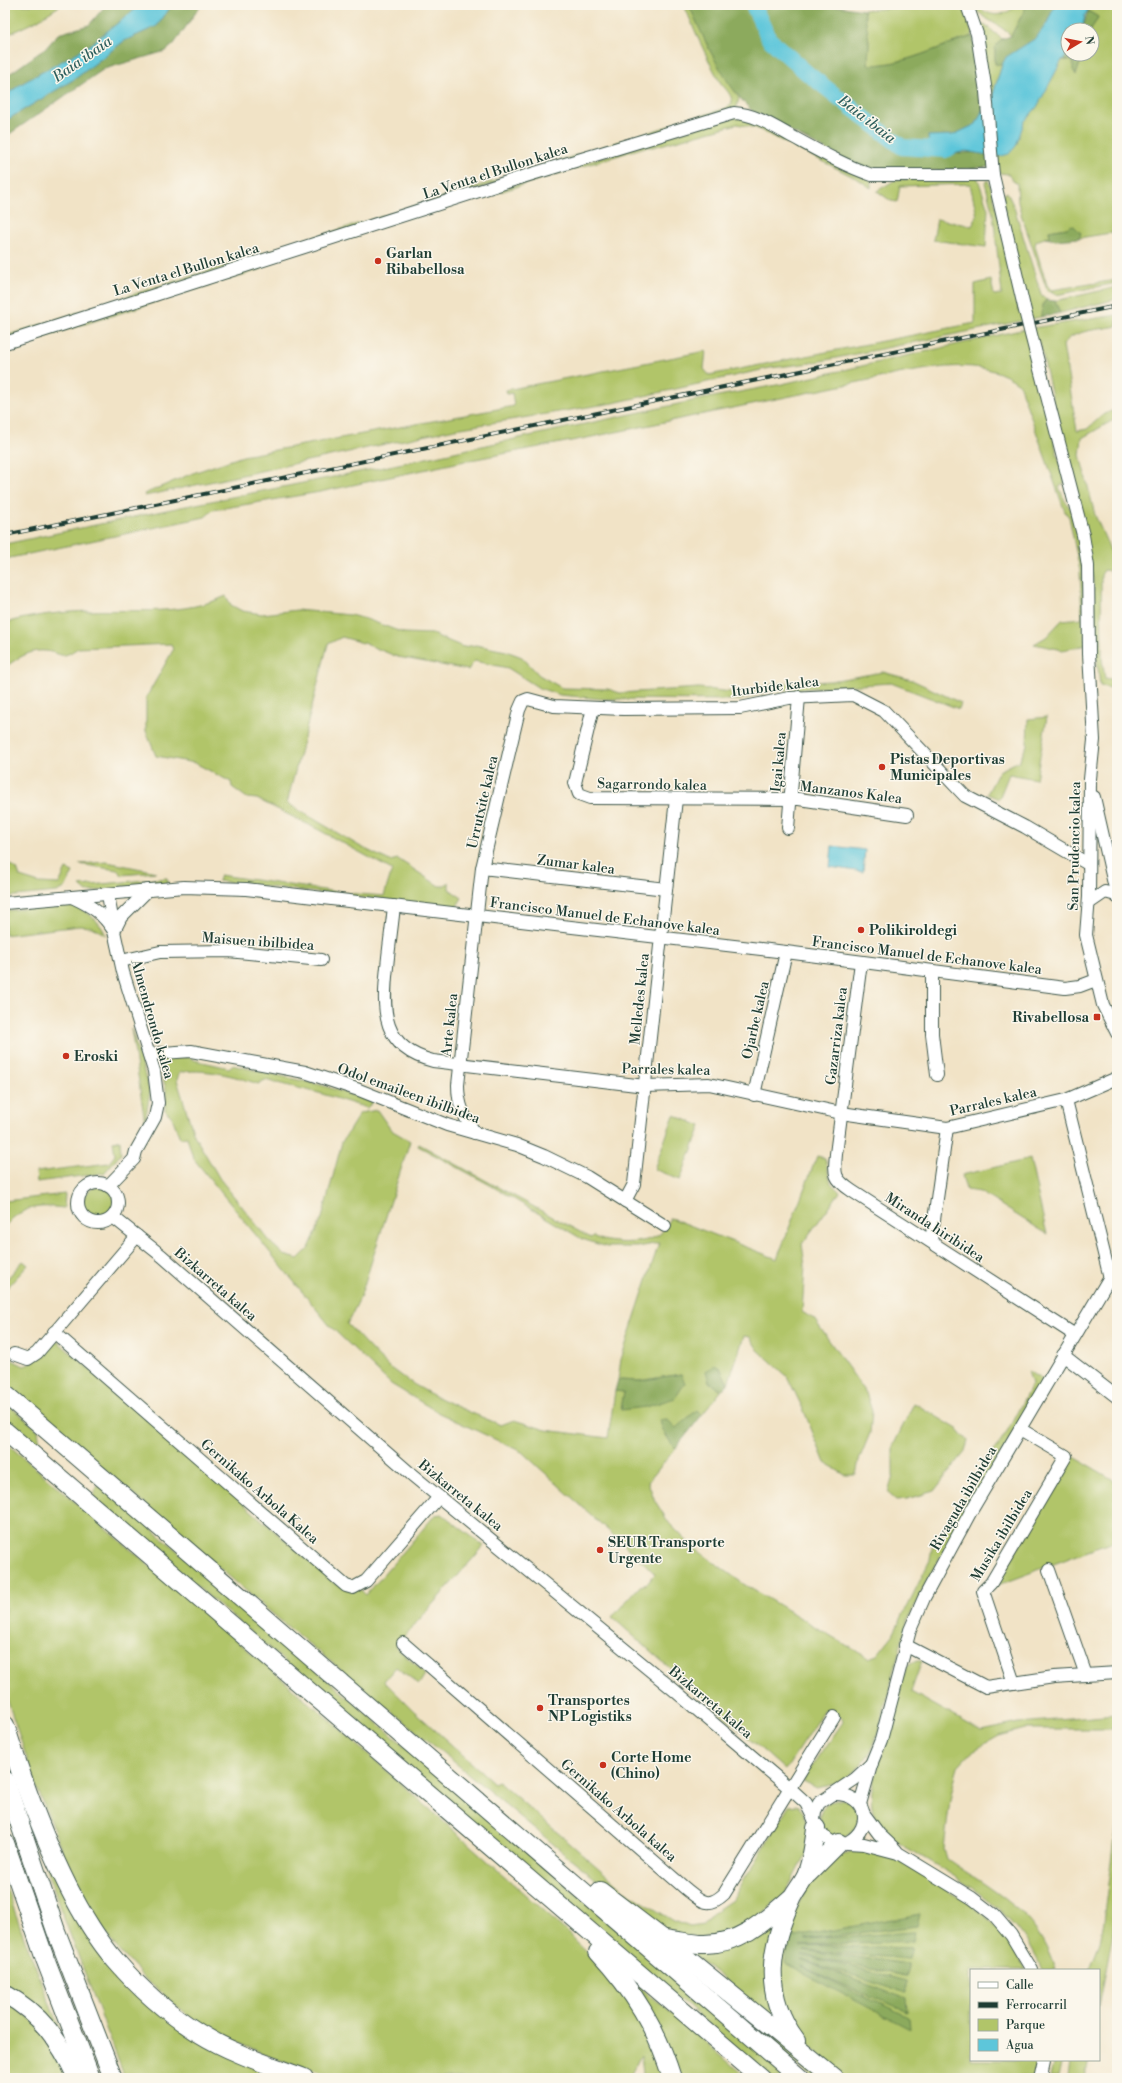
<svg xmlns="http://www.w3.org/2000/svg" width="1122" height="2083" font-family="'Libre Bodoni',serif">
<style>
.green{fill:#b1c569;stroke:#68814e;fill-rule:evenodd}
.forest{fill:#8caa5d;stroke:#567448}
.water{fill:#5dc6da;stroke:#3e8287}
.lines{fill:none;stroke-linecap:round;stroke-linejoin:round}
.river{stroke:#5dc6da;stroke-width:16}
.minor-casing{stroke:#3e564a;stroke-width:14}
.highway-casing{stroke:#3e564a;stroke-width:20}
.minor{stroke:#fff;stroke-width:12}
.highway{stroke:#fff;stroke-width:18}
.rail-casing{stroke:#1f3d34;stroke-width:4}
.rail{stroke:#fbf7ec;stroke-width:2.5;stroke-dasharray:8;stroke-linecap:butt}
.minor-bridge-casing{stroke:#3e564a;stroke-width:14;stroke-linecap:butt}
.minor-bridge{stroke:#fff;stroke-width:12}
.poi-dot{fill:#c8321e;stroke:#fbf7ec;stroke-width:1.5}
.labels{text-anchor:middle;stroke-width:3;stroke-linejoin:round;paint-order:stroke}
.street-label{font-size:14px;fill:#1f3d34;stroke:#fbf7ec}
.poi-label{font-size:14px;font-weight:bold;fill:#1f3d34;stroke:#fbf7ec;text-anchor:start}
.water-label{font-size:15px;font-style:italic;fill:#2e5f5e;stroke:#fbf7ec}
</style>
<rect width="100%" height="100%" fill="#fbf7ec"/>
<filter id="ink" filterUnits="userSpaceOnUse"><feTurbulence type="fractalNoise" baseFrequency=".025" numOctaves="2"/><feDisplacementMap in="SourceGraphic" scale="8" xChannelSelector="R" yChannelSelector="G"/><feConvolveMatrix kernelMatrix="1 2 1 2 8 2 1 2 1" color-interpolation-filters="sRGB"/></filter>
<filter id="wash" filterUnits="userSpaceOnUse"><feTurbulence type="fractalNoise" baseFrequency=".012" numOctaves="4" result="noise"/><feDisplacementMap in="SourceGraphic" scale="16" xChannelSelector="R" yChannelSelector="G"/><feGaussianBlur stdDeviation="0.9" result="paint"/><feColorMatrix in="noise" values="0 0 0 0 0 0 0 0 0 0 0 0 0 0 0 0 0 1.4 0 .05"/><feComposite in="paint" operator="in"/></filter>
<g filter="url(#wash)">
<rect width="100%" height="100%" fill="#f1e3c6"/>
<g class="green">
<path d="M5,5H61L38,20L5,36Z"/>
<path d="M684,5H689L709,49L739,98L737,107L5,338V336L99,305L726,108L732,103C732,94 725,89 720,82C706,57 695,31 684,5Z"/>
<path d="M936,5H963L973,36C936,47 907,65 868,65L869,42L864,10Z"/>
<path d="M973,5C979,5 979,8 984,11C996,18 1007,14 1017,5H1027L1011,36C1001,24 980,19 973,5Z"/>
<path d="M1091,5H1117V232L1079,238L1081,233L1067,228L1049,231L1050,236L1036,241L1035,246L1047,285L1051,290L1117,280V283L1056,295L1047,290L1021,214L1018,202L1017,183L1014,182L1008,174L1000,173L996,169L995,156L1016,146L1024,122L1037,107L1062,60L1073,61L1076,75L1083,54H1092L1091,30L1098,17L1088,11Z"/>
<path d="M983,25L988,27L1002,39L995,47V64L1002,65L990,104L980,27Z"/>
<path d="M726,118H744L871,181V188L858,179L756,128L737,124L653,147H645L471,201V199Z"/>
<path d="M977,176L988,209L986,247L933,240L937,219L972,226L977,216L970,184L900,186L897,202L891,201L877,191L895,180Z"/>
<path d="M988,180L993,194L1019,312L1003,195L1007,192L1014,207L1041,294L1046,300L1042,305L1041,317L811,363L770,368L613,403L455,429L145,496L144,494L193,473L243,456L514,406L512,393L507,394L506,390L706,351L704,369L709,375L975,323V284L991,280L994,295L1002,294L993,214L985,182Z"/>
<path d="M259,268L262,269L5,349V346Z"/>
<path d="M1117,287V299L1060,313L1055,301Z"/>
<path d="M1117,315V326C1100,330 1073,329 1063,345L1077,431L1087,429L1104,414L1117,409V418L1082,438L1080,455L1095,515L1117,566V588L1110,571L1104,570L1101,575L1102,659L1105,678L1117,680V689L1100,686L1097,658L1095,657L1093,579L1040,343L1029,346L1065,483L1059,487L1065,501L1071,509L1083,558L1086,645L1063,650L1034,644L1046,637L1062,620L1082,618L1080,571L1069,517L1065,512L1019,384C986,358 941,367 903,373L582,439L465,461L320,492L213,510L205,517L5,559V544L181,507L389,466L697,400L782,384L1025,329Z"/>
<path d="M226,596L231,605L242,611L262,614L297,610L350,615L366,619L404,633L432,634L463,647L476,645L506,651L522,657L539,675L562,688L608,689L620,693L699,688L739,693L773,684L831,681L883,672L912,680L961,703L959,709L891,683L768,691L740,700L602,699L560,695L539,688L508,668L474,661L468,670L398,657L363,643L342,637L328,644L287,803L361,847L390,861L398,859L439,886H444L449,882V889L462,898L457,906L450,908L218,881L220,875L344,893L384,896L392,870L319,830L257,799L247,798L232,787L231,782L195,763L156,756L146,731V698L173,650L171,644L78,648C60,660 64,654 46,651C30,649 17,659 5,667V623C32,615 62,612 90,611C136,609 183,616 226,596Z"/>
<path d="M1047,717L1036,779L1009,774L999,799L987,794L999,771L1019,761L1027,745L1028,719Z"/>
<path d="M107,862L156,872L122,875L117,870L79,864Z"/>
<path d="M7,863L17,869L20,877L39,883L59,884L66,869L73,872L65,888L57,892L5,897Z"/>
<path d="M167,878L168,883L87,892L80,886Z"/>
<path d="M60,904C82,907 96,915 106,935L92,927L79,926L5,935V911Z"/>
<path d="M131,1028L150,1092L145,1123Z"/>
<path d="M189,1057L194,1060L229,1068L232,1065L321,1085L373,1102L367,1108L319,1093L265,1080L258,1084C236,1076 201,1067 179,1073L177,1080L194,1135L220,1179L272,1244L284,1255L298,1259L309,1248L322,1218L342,1142L360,1113L377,1110L391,1130L410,1141L360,1298L347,1324C361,1338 374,1354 389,1367C421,1393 462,1409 501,1425L514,1420L546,1430L608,1438L615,1391L624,1392L621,1410L681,1374L639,1381L618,1380L621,1359L659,1243L638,1247H607L582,1239L490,1185L418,1146L419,1144L591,1238L593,1236C608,1245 646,1245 660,1234C664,1230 668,1223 671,1218L777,1259L817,1156L825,1158L831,1183L840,1192L802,1244L805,1266L802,1312L814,1319L866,1393L872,1411L870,1433L859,1460L856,1475H845L825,1463L804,1411L787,1376L758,1350L750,1337L744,1336L728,1384L720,1368L709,1382L722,1390L702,1415L697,1411L676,1428L667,1419L662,1429L675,1449L648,1482L655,1501L669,1523L693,1547L745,1585L868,1658L877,1655L893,1635L930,1560L934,1537L942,1532L1009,1428L1032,1384L1028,1371L1044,1381L926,1582L907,1622L878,1733L871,1752L854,1773L835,1784L817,1788L802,1781L843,1722L842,1718L824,1710L785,1770L612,1617L640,1586L647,1584L655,1574L645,1564L522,1452L439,1413L391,1384L330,1326L193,1158L187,1137L180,1138L172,1117L165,1110L166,1090L159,1061L163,1059Z"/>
<path d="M674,1115L701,1126L680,1180L654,1169Z"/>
<path d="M120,1140L121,1154L104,1173L37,1182L36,1172L109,1163L115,1155L113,1142Z"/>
<path d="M1030,1159L1045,1226L1047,1234L980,1192L966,1190L962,1175Z"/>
<circle cx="99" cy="1203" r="16"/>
<path d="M65,1194L64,1208C39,1205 22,1206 5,1226V1201Z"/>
<path d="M23,1261L28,1265L5,1290V1281Z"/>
<path d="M56,1340L335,1584L361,1590L366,1595L435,1515L442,1514L484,1546L395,1647L426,1673L419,1684L396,1667L384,1681L414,1711L494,1783L498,1781L625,1891L674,1921L690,1927L703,1925L714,1912L732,1900L789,1806L797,1805L803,1812L808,1828L807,1851L784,1896L737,1933L708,1937L685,1936L662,1928L627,1905L454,1762L287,1626L5,1384V1362L8,1358L24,1366L32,1363Z"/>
<path d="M5,1402L38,1430L40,1444L34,1446L5,1422Z"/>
<path d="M914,1403L959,1430L968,1441L965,1452L934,1491L907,1499L896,1500L888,1493L893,1476V1446Z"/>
<path d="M5,1442L340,1729L567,1932L608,1972L633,2005L668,2078H640L643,2074L641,2055L629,2078H340L280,2060L229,2039L193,2019L150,1984L116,1947L88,1907L67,1863L35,1783L5,1693Z"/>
<path d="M1071,1455L1117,1482V1523L1115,1541L995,1586Z"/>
<path d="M102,1486L791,2078H771L95,1499L94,1490L97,1487Z"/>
<path d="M917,1660H922L911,1692L981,1731L1019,1723L1117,1715V1729H1025L999,1736L971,1752L958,1766L950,1800L944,1848L947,1859C994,1892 1037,1910 1055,1970H1042C1016,1904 950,1875 894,1840C883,1831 874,1822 872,1807C868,1782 883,1757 889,1733C896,1711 900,1689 906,1667Z"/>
<path d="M18,1781L73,1907L151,2006L287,2078H125L60,1908Z"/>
<circle cx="839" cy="1818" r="19"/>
<path d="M1117,1824V1913L1099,2006V1970H1089L1100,1942L1104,1921Z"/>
<path d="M859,1849L880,1851L895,1858L966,1901L1004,1932L1025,1970H971V2060H1037L1034,2078H843C822,2059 800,2040 788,2014C784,2007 778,1972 779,1964C784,1937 804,1879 826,1863C836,1856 847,1853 859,1849ZM788,1952L908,1964L907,1976H906Z"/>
<path d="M5,1884L25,1940L62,2035L5,1985Z"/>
<path d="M778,1918L779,2023L683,1947Z"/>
<path d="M686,1968L830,2078H813Z"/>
<path d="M638,1986L648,1993L747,2078H676L635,1987Z"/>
<path d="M5,2000L36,2023L70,2078H5Z"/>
<path d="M1053,2060H1062L1058,2078H1049Z"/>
<path d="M1071,2060H1089L1085,2078H1069Z"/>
</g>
<g class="forest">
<path d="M106,5H141L87,47L21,84L5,96V77L46,48L58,34L89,25Z"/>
<path d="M172,5H201L174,44L166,51L104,69L5,137V121L76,78L124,41L157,26Z"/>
<path d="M689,5H830L864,10L869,42L868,65C907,65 936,47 973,36L983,109L976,124L953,135L928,136L930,155C950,156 968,150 987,154L989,167L898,173L863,169L753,112C723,83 706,43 689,5Z"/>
<path d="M1027,5H1055C1050,16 1045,29 1036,38C1025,49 1010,51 1002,65L995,64V47L1002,39L1011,36Z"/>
<path d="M1088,11L1098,17L1091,30H1082Z"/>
<path d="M1069,54H1083L1076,75L1073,70V61L1062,60Z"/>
<path d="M1070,225L1074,226L1081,233L1079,238L1056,240L1045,238L1050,236L1049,231L1067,228Z"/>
<path d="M1046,300L1055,301L1060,313L1041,317L1042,305Z"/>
<path d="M714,1365L720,1368L728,1384L722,1390L709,1382L706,1371Z"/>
<path d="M681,1374L685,1383L675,1398L646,1407L621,1410L624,1392L615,1391L618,1380L639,1381Z"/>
<path d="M697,1410L702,1415L675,1449L662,1429L660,1420L667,1419L676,1428Z"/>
<path d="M920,1914L917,1926L805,1939L915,1932L913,1941L801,1945L912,1948L909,1959L804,1950L908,1964L907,1976L802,1955L907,1981V1993L801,1960L907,1999L908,2012L802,1967L909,2017L910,2029L785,1964L790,1938Z"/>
</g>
<g class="water">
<path d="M141,5H172L157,26L124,41L76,78L5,121V96L21,84L87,47Z"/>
<path d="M1055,5H1091L1085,15L1082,30H1068L1069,54L1062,60L1037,107L1024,122L1016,146L1009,154L998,157L966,151L945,156L930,155L928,136L953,135L976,124L983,109L990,104L1002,65L1006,57L1036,38L1047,23Z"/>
<path d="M832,846L865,850L863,872L830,867Z"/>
</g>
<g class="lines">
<path class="river" d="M753,5L769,39L807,73L902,147L946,150L951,147"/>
</g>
</g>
<g filter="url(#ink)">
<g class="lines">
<g class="minor-casing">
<g id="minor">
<path d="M967,5L977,34L986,92L993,175L1024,307"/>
<path d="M5,343L532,174L734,113C755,114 773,126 791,136C817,150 843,165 872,175H993"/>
<path d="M1035,350L1083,535L1088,566L1089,654L1094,740L1090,779L1089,897L1086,935L1103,1005L1117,1033"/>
<path d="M593,708L575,783L579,794L590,798L799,799L907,815"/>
<path d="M1094,797L1117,897"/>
<path d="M788,828L799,697"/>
<path d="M482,868L666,889"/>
<path d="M74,898C93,907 102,913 114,931L121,917L148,890"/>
<path d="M5,903L184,887L246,889L786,952L1065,988L1080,986L1096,980"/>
<path d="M1089,903L1105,892L1116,895"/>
<path d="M394,906C392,926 389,946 387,967C382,1011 382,1048 433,1061L645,1086L709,1084L841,1113L947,1128L1066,1100L1117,1078"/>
<path d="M121,961L160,952L228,951L321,960"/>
<path d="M861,962L836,1154C834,1175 834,1179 852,1191L1075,1335"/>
<path d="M932,971V1034L937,1075"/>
<path d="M149,1054L191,1051L305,1072L359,1090L447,1125L517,1145L544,1156L587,1177L665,1226"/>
<path d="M754,1095L786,952"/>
<path d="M1066,1100L1110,1278L1117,1284"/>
<path d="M475,1133C464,1117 458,1105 458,1085L482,868L519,710L523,701L528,699L554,706L623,709L740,708L789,698L853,695L884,711L965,796L1025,827L1088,864"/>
<circle cx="98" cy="1203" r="20"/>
<path d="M108,1186L134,1159L136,1151L155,1117L158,1103L154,1071L123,972L114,931L108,894"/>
<path d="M625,1201L634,1184L676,799"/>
<path d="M113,1217L162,1256L411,1474L674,1690L794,1792L806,1803L814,1819"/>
<path d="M931,1241L947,1128"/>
<path d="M54,1332L346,1586L353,1588L366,1581L439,1497"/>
<path d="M14,1354L28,1359L37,1353L137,1236"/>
<path d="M1063,1355L1117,1397"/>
<path d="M1049,1570L1086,1675"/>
<path d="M403,1643L686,1889C701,1901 708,1909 724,1894L834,1717"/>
<path d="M905,1645L986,1687L1054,1677L1117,1673"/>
<path d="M1014,1683L983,1591L991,1583L1066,1456L1020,1429"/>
<path d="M872,1763L855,1779L819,1803L815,1811L814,1819L820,1834L832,1842L864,1844L898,1853L972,1898L994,1915L1011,1935L1032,1970"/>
<path d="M835,1794C866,1794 875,1826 848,1842"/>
<path d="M860,1804L872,1762L881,1740L910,1630L924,1598L970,1513L1117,1265"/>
<path d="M864,1814L879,1834L896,1850"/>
<path d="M1041,2078L1045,2060"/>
</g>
</g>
<g class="highway-casing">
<g id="highway">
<path d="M5,1394L800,2078"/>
<path d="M5,1431L761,2078"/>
<path d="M5,1725C28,1798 65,1902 115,1960C139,1988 167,2013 199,2033C231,2053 269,2065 304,2078"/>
<path d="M5,1780L56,1931L113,2078"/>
<path d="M5,1843L45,1959L91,2078"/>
<path d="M808,1874L839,1843"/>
<path d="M600,1891L663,1939L834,2078"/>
<path d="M663,1939C675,1940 688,1943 700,1944C738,1946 765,1921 791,1898"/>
<path d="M598,1952C634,1991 656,2027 672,2078"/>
<path d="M5,1994C41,2014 60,2041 77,2078"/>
<path d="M796,2040C761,1993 770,1946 793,1896C797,1889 802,1883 806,1875C812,1861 814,1844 816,1828"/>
</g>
</g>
<use href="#minor" class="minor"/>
<use href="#highway" class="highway"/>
<g class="rail-casing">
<path id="rail" d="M5,535L1117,306"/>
</g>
<use href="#rail" class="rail"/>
<g class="minor-bridge-casing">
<path id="minor-bridge" d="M1024,307L1035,350"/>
</g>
<use href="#minor-bridge" class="minor-bridge"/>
</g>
</g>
<g class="poi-dot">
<circle cx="378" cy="261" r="4"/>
<circle cx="882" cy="767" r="4"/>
<circle cx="861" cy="930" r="4"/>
<rect x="1093" y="1013" width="8" height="8" rx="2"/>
<circle cx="66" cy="1056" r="4"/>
<circle cx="600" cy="1550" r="4"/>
<circle cx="540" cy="1708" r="4"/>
<circle cx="603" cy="1765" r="4"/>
</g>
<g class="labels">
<g class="street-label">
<text transform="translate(495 171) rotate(-18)" y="5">La Venta el Bullon kalea</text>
<text transform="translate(186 269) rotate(-17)" y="5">La Venta el Bullon kalea</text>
<text transform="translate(775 686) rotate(-7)" y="5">Iturbide kalea</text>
<text transform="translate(778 762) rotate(-85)" y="5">Igai kalea</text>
<text transform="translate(652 784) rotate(1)" y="5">Sagarrondo kalea</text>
<text transform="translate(851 792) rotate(7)" y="5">Manzanos Kalea</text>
<text transform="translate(482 802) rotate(-77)" y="5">Urrutxite kalea</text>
<text transform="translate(1074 846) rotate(-89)" y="5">San Prudencio kalea</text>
<text transform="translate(576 864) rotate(7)" y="5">Zumar kalea</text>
<text transform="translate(605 916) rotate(7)" y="5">Francisco Manuel de Echanove kalea</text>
<text transform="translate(258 941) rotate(4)" y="5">Maisuen ibilbidea</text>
<text transform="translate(927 955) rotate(7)" y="5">Francisco Manuel de Echanove kalea</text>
<text transform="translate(639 999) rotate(-84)" y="5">Melledes kalea</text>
<text transform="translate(153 1019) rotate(74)" y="5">Almendrondo kalea</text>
<text transform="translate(755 1020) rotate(-77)" y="5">Ojarbe kalea</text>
<text transform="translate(449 1025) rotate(-84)" y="5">Arte kalea</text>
<text transform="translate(836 1036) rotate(-83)" y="5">Gazarriza kalea</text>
<text transform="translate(666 1069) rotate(1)" y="5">Parrales kalea</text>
<text transform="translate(409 1093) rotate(20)" y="5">Odol emaileen ibilbidea</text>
<text transform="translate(993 1101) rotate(-13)" y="5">Parrales kalea</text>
<text transform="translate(935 1227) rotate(33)" y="5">Miranda hiribidea</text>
<text transform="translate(216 1284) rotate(41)" y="5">Bizkarreta kalea</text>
<text transform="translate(260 1491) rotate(41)" y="5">Gernikako Arbola Kalea</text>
<text transform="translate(461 1495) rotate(39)" y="5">Bizkarreta kalea</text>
<text transform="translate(963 1498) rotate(-60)" y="5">Rivaguda ibilbidea</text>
<text transform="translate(1001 1535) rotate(-59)" y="5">Musika ibilbidea</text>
<text transform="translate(711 1702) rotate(40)" y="5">Bizkarreta kalea</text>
<text transform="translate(619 1810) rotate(41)" y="5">Gernikako Arbola kalea</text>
</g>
<g class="poi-label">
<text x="386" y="258">Garlan<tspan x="386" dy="16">Ribabellosa</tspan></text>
<text x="890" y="764">Pistas Deportivas<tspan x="890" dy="16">Municipales</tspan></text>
<text x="869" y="935">Polikiroldegi</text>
<text x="1089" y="1022" text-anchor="end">Rivabellosa</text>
<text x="74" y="1061">Eroski</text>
<text x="608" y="1547">SEUR Transporte<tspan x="608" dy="16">Urgente</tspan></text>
<text x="548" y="1705">Transportes<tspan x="548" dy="16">NP Logistiks</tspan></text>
<text x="611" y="1762">Corte Home<tspan x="611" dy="16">(Chino)</tspan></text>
</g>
<g class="water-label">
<text transform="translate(82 59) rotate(-35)" y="5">Baia ibaia</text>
<text transform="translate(867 119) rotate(38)" y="5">Baia ibaia</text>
</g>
</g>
<rect width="1122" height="2083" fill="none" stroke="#fbf7ec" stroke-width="20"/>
<rect x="970" y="1969" width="130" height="92" fill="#fbf7ec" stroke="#a3ada2"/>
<rect x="978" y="1982" width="20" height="6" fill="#ffffff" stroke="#a3ada2"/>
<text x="1006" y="1989" font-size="12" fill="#1f3d34">Calle</text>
<rect x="978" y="2002" width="20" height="6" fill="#1f3d34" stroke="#a3ada2"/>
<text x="1006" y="2009" font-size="12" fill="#1f3d34">Ferrocarril</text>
<rect x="978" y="2019" width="20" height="12" fill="#b1c569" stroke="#a3ada2"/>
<text x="1006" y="2029" font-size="12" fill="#1f3d34">Parque</text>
<rect x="978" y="2039" width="20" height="12" fill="#5dc6da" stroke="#a3ada2"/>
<text x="1006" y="2049" font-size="12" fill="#1f3d34">Agua</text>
<g transform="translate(1080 42) rotate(80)"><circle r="19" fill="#fbf7ec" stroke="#a3ada2"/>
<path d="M0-3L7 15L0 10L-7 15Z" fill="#c8321e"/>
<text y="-6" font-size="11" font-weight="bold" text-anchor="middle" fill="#1f3d34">N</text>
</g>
</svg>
